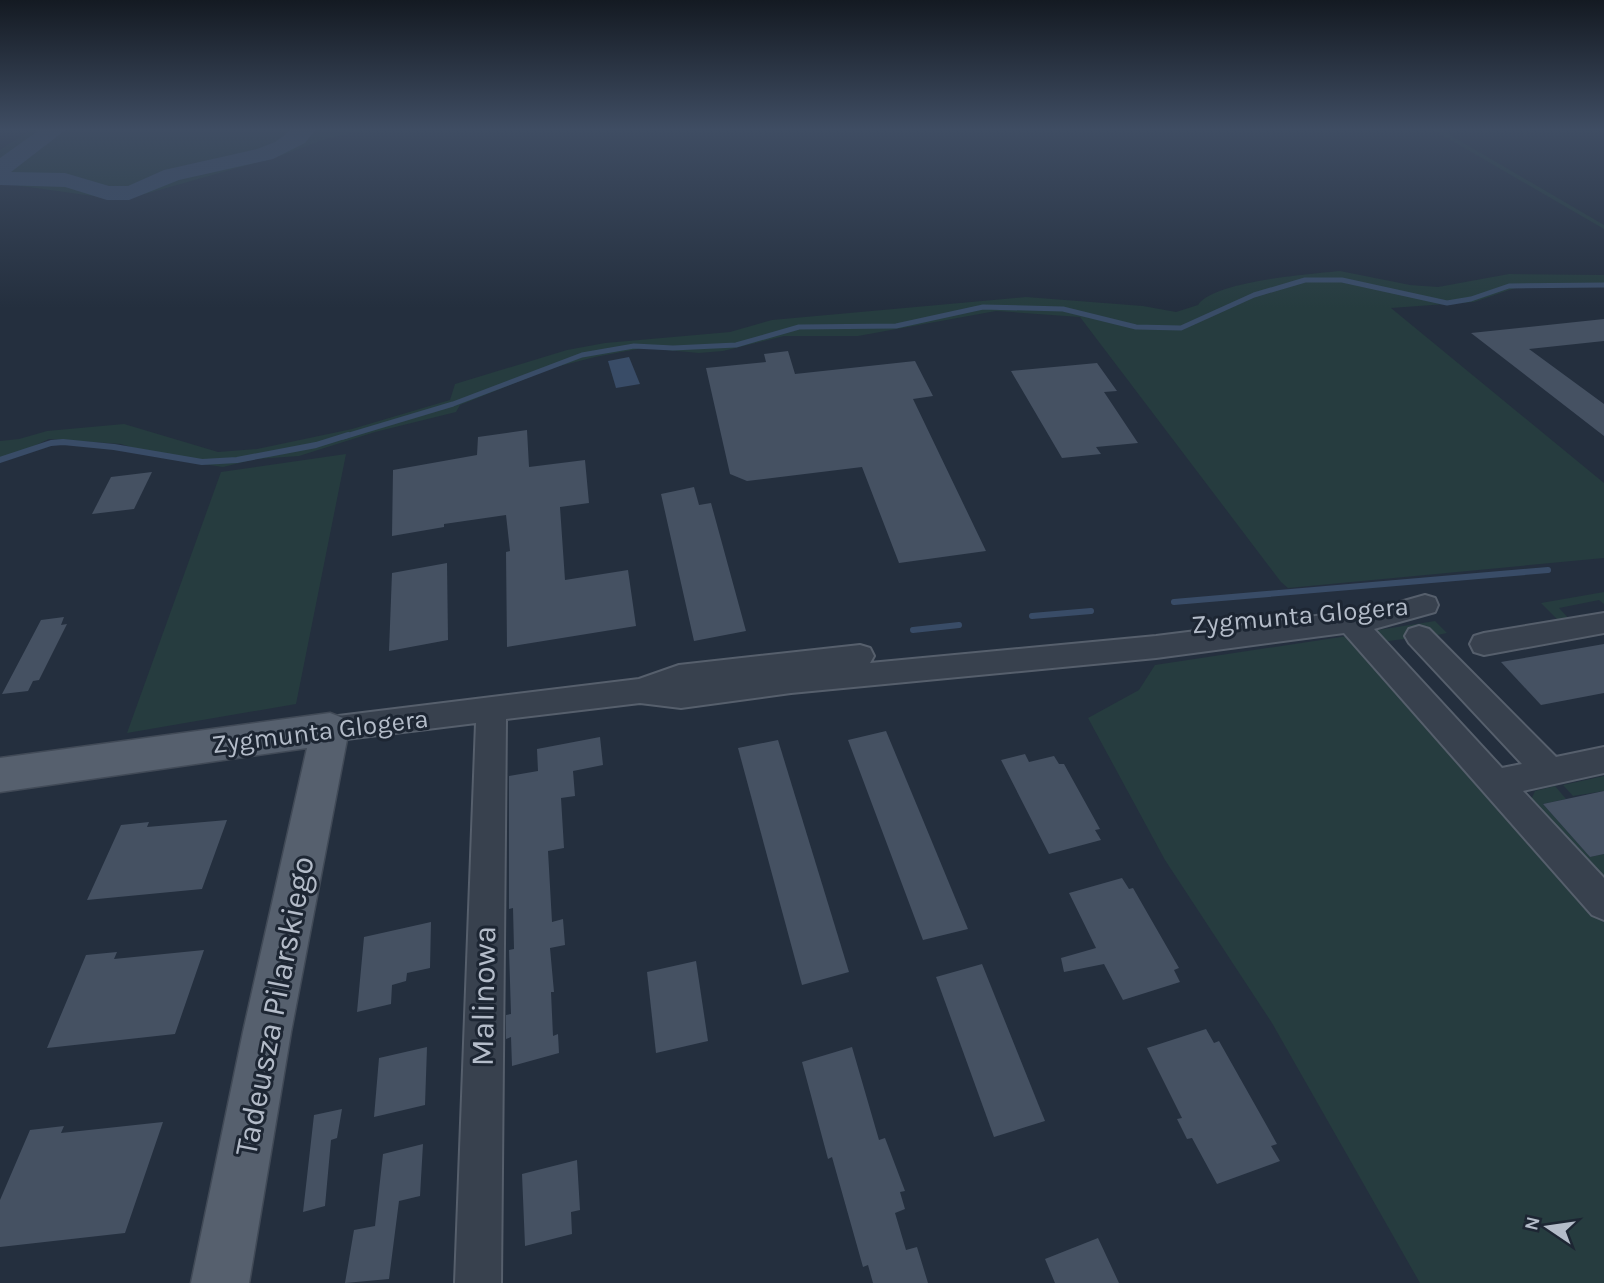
<svg xmlns="http://www.w3.org/2000/svg" width="1604" height="1283" font-family="Karla,sans-serif">
<style>
.green{fill:#263c3f}
.water{fill:#394c67}
.lines{fill:none;stroke-linecap:round;stroke-linejoin:round}
.stream-far1{stroke:#394c67;stroke-width:5}
.stream{stroke:#394c67;stroke-width:6}
.river{fill:#394c67;fill-rule:evenodd}
.building{fill:#455162}
.minor-casing{stroke:#565f6c;stroke-width:4}
.major-casing{stroke:#414a57;stroke-width:3}
.minor{fill:#38414e;fill-rule:evenodd}
.major{fill:#56606e;fill-rule:evenodd}
.labels{text-anchor:middle;stroke-width:6;stroke-linejoin:round;paint-order:stroke}
.street-label{font-size:26px;fill:#b4bcc9;stroke:#1d2633}
.near-street-label{font-size:32px;fill:#b4bcc9;stroke:#1d2633}
</style>
<rect width="100%" height="100%" fill="#242f3e"/>
<g class="green">
<path d="M33,128H374L325,139L283,155L145,194L100,197L0,183V150Z"/>
<path d="M1430,128H1438L1604,225V229Z"/>
<path d="M1340,271L1410,285L1438,287L1509,274L1604,275V287L1553,284L1518,287L1474,302L1391,308L1604,483V558L1288,588L1281,582L1080,317L996,311L858,336H784L723,351L699,353L643,348L595,357L552,368L460,405L456,412L375,432L299,456L256,459L223,467L168,459L121,444L49,439L0,462V441L19,439L47,431L124,424L218,452L257,449L352,429L450,400L455,384L567,350L605,343L730,332L772,320L1026,297L1143,306L1176,312L1198,305C1214,281 1310,274 1340,271Z"/>
<path d="M346,454L296,704L127,733L221,472Z"/>
<path d="M1604,592V604L1599,600L1559,608L1570,620L1560,622L1541,603Z"/>
<path d="M1435,621L1447,633C1424,638 1402,638 1379,643L1372,631Z"/>
<path d="M1354,635L1604,922V1283H1420L1272,1023L1165,860L1088,718L1139,690L1155,665Z"/>
<path d="M1604,776V791L1573,796L1563,785Z"/>
<path d="M1555,786L1566,799L1543,804L1590,857L1604,854V884L1531,800L1535,791Z"/>
</g>
<path class="water" d="M629,357L640,384L616,388L608,361Z"/>
<g class="lines">
<path class="stream-far1" d="M343,437L453,404L582,355L634,346L673,348L736,345L799,327L896,326L983,307L1063,309L1136,327L1181,328L1254,295L1305,280H1342L1447,303L1471,299L1509,286L1604,285"/>
<g class="stream">
<path d="M0,460L51,443L63,442L114,447L202,462L237,460L316,445L348,435"/>
<path d="M1174,602L1548,570"/>
<path d="M1032,616L1091,611"/>
<path d="M913,630L959,625"/>
</g>
<path class="river" d="M42,128H68L11,172L65,173L109,186H128L164,170L257,149L275,142L294,128H317L305,143L273,159L179,180L129,200H107L65,187L0,185V158Z"/>
</g>
<g class="building">
<path d="M1604,319V341L1529,349L1604,404V436L1471,333Z"/>
<path d="M788,351L795,374L915,361L933,396L913,399L986,551L899,563L862,467L747,481L730,474L706,368L766,362L764,354Z"/>
<path d="M1097,363L1117,391L1104,392L1138,443L1096,447L1101,454L1062,458L1011,371Z"/>
<path d="M527,430L529,467L585,460L589,503L560,507L565,580L628,570L636,626L507,647L506,552L510,551L506,515L444,524V527L392,536L393,470L477,455L478,437Z"/>
<path d="M152,472L134,509L92,514L111,477Z"/>
<path d="M694,487L699,505L711,503L746,631L694,641L661,494Z"/>
<path d="M447,563L448,640L389,651L392,573Z"/>
<path d="M64,617L61,625L67,624L39,680L33,681L28,691L2,694L41,620Z"/>
<path d="M1604,644V693L1541,705L1501,662Z"/>
<path d="M886,731L918,808L968,929L923,940L848,740Z"/>
<path d="M600,737L603,765L573,771L575,796L561,798L564,848L548,851L552,922L563,919L565,945L550,948L554,992H551L553,1036L558,1034L559,1053L512,1066L511,1037L506,1039V1015L511,1014L509,950L514,949L513,908L509,909V776L538,771L537,749Z"/>
<path d="M778,740L849,972L802,985L738,748Z"/>
<path d="M1025,754L1029,762L1054,756L1059,764H1064L1100,829L1095,830L1101,840L1049,854L1001,760Z"/>
<path d="M1604,791V854L1590,857L1543,804Z"/>
<path d="M227,820L202,889L87,900L121,825L149,822L147,827Z"/>
<path d="M1122,878L1129,889L1133,888L1179,968L1174,970L1180,982L1123,1000L1104,964L1064,972L1061,958L1096,948L1069,893Z"/>
<path d="M431,922L430,968L407,973L406,981L392,985L391,1004L357,1012L364,937Z"/>
<path d="M204,950L175,1034L47,1048L86,955L117,952L114,959Z"/>
<path d="M696,961L708,1041L656,1053L647,972Z"/>
<path d="M982,964L1045,1121L994,1137L936,977Z"/>
<path d="M1206,1029L1214,1043L1219,1041L1263,1119L1277,1144L1271,1146L1280,1161L1217,1184L1192,1138L1187,1139L1177,1119L1182,1118L1147,1048Z"/>
<path d="M427,1047L425,1105L374,1117L379,1058Z"/>
<path d="M852,1047L879,1140L885,1138L905,1191L900,1192L905,1209L895,1213L906,1250L917,1247L928,1283H873L868,1265L863,1267L832,1157L828,1159L802,1062Z"/>
<path d="M342,1109L337,1138L331,1140L325,1206L303,1212L314,1115Z"/>
<path d="M163,1122L125,1233L0,1247V1200L30,1130L64,1126L61,1133Z"/>
<path d="M423,1144L420,1196L399,1201L389,1279L345,1283L354,1230L375,1226L383,1154Z"/>
<path d="M577,1160L580,1210L571,1212L572,1234L525,1246L522,1174Z"/>
<path d="M1098,1238L1119,1283H1055L1045,1259Z"/>
</g>
<g class="lines">
<g class="minor-casing">
<g id="minor">
<path d="M1425,595L1435,598L1438,605L1435,612L1374,629L1502,768L1522,764L1409,643L1405,636L1409,629L1419,626L1429,629L1556,757L1604,747V773L1523,791L1604,878V920L1592,915L1344,633L1156,658L791,693L681,708L640,703L506,719L501,1283H455L476,723L330,741L319,738L315,729L319,720L330,717L639,679L679,665L860,645L870,648L874,656L870,663L1156,636L1379,608Z"/>
<path d="M1604,613V633L1484,655L1474,652L1470,644L1474,636L1484,633Z"/>
</g>
</g>
<g class="major-casing">
<path id="major" d="M330,713L343,718L349,729L291,1032L249,1283H191L243,1032L307,748L0,792V758Z"/>
</g>
<use href="#minor" class="minor"/>
<use href="#major" class="major"/>
</g>
<linearGradient id="sky" x2="0" y2="1"><stop stop-color="#141a22"/><stop offset="0.42" stop-color="#3f4d63"/><stop offset="1" stop-color="#3f4d63" stop-opacity="0"/></linearGradient>
<rect width="1604" height="308" fill="url(#sky)"/>
<g class="labels">
<g class="street-label">
<text transform="translate(1300 615) rotate(-5)" y="9">Zygmunta Glogera</text>
<text transform="translate(320 731) rotate(-7)" y="9">Zygmunta Glogera</text>
</g>
<g class="near-street-label">
<text transform="translate(483 996) rotate(-89)" y="11">Malinowa</text>
<text transform="translate(274 1006) rotate(-79)" y="11">Tadeusza Pilarskiego</text>
</g>
</g>
<g transform="translate(1548 1227) rotate(283)" stroke="#1d2633" stroke-width="5" paint-order="stroke">
<path d="M0-5L12 26L0 18L-12 26Z" fill="#b4bcc9"/>
<text y="-10" font-size="19" font-weight="bold" text-anchor="middle" fill="#b4bcc9">N</text>
</g>
</svg>
